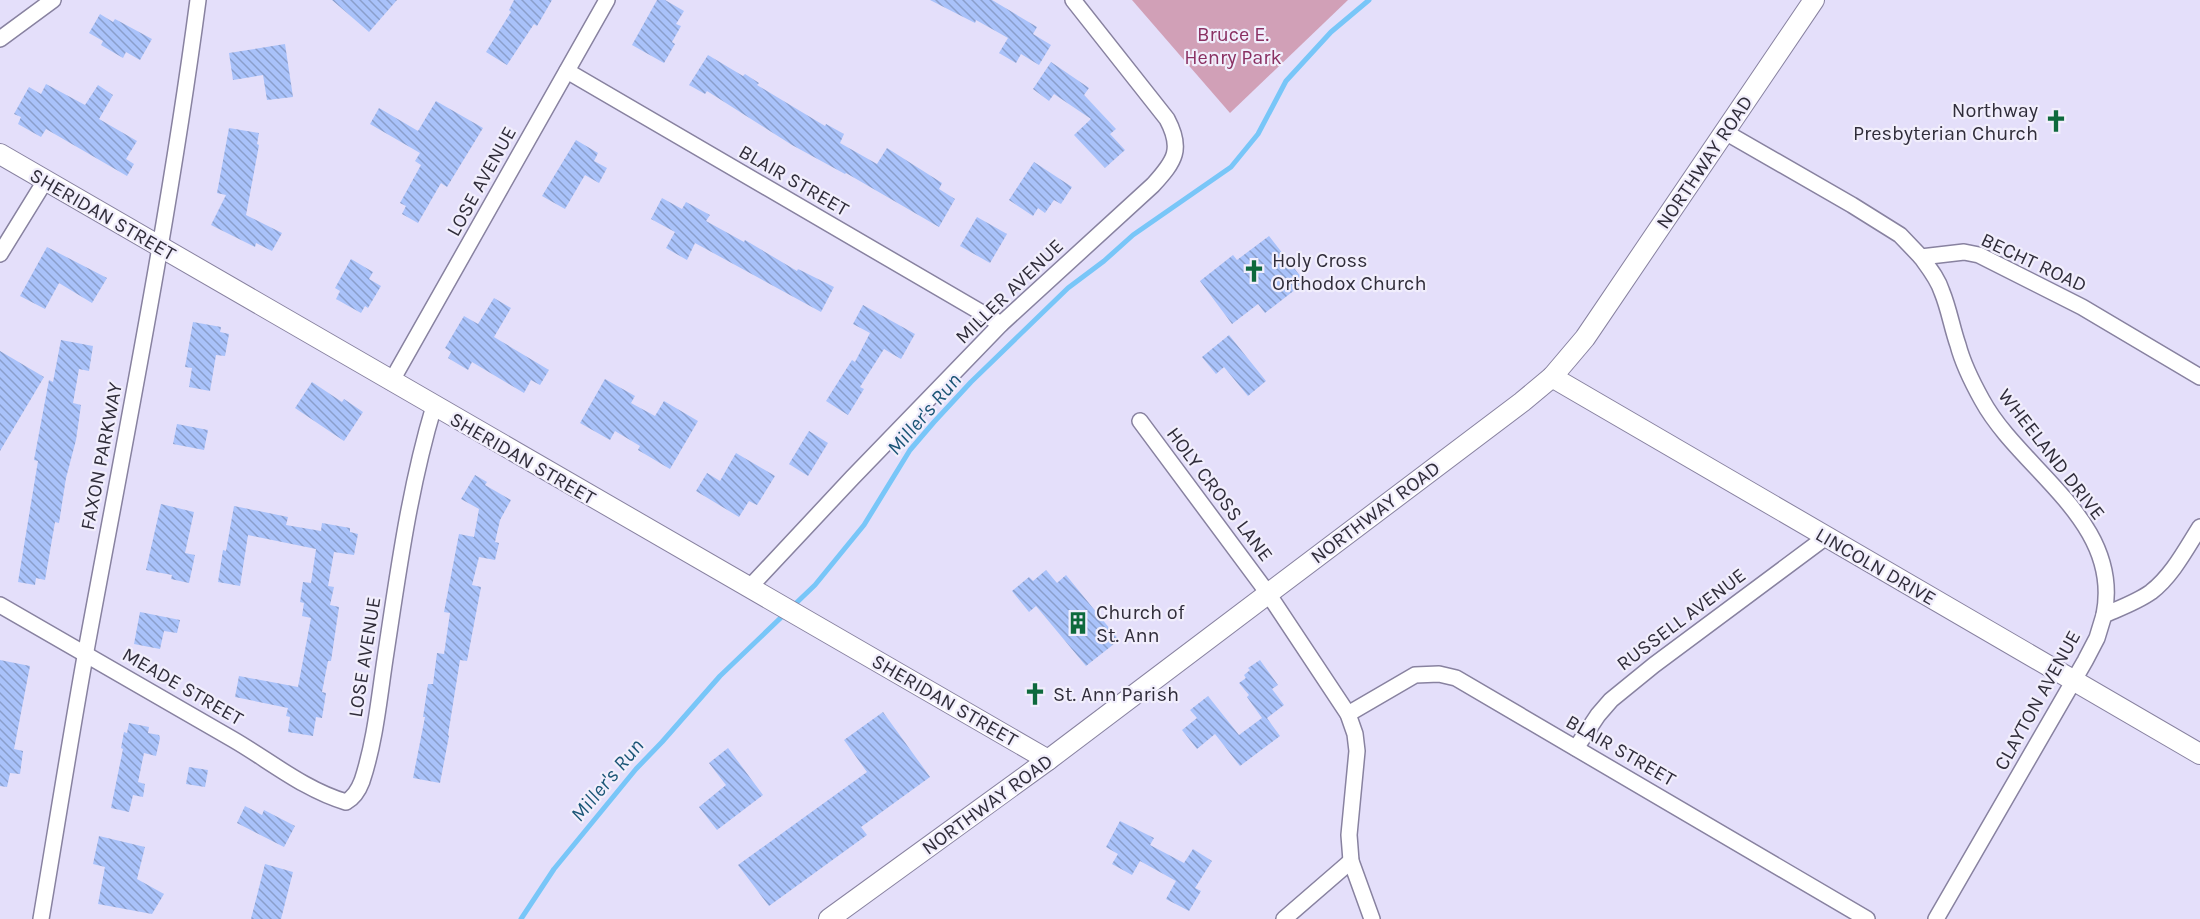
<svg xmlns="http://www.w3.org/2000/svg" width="2200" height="919" font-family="Karla,sans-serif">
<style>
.green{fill:#d1a0b7}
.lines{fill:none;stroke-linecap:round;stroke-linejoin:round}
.stream{stroke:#78c6f8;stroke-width:5}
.building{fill:url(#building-back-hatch)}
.minor-casing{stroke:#8882a0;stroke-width:18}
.tertiary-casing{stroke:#8882a0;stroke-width:22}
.minor{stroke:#fff;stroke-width:15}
.tertiary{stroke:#fff;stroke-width:20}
.labels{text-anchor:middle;stroke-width:4.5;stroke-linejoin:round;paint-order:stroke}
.park-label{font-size:20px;fill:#8a3062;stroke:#f1eefc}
.poi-label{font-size:20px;fill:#302d3a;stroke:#f1eefc;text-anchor:start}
.street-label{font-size:20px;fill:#302d3a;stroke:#f1eefc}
.water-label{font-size:21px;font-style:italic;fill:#1a5576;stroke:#f1eefc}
</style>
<defs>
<pattern id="building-back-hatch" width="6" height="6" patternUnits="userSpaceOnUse" patternTransform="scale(1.5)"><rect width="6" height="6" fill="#a9c2fa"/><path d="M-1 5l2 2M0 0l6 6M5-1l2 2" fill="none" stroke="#8a9ecb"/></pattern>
</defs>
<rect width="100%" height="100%" fill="#e4dffa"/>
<path class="green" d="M1132,0H1348L1230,113Z"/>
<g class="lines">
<path class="stream" d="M521,919L554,869L636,769L662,742L720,676L815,585L846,547L864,525L910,450L934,422L971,382L1068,288L1104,261L1133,235L1231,167L1258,134L1286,81L1331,32L1369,0"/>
</g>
<g class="building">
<path d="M332,0H397L369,32Z"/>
<path d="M514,0H552L537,26L534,24L507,65L486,52L511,12L509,10Z"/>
<path d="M657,0H665L684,11L676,24L681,26L672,42L675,44L664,63L632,45Z"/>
<path d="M930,0H992L1037,27L1033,34L1051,45L1039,65L1021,54L1016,63L999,53L1008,38L976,20L975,23Z"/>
<path d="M100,14L113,22L115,19L152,39L140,60L126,52L123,58L101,45L103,41L89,33Z"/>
<path d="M285,44L293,97L267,100L263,75L233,80L229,53Z"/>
<path d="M708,55L743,76L745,74L759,83L757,85L825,126L826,124L844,134L840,143L877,164L887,148L942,183L939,189L955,199L939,227L846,173L845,174L792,145L707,91L705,94L689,85Z"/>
<path d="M1051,62L1089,88L1084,95L1116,129L1110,134L1125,150L1105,168L1074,135L1091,119L1054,94L1049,101L1033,89Z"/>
<path d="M46,84L85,105L98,85L113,95L99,119L137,141L126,159L134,164L127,176L46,129L41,137L18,124L21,117L14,114L29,87L41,94Z"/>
<path d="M436,101L483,128L447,187L441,183L418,223L402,214L406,206L400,203L421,165L415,161L420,153L370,124L379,108L418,131Z"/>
<path d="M229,128L259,133L257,144L259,145L246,215L282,233L272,251L256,243L255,247L211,225L226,195L217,193Z"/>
<path d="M576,140L598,153L594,161L607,168L599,183L585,175L565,209L542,196Z"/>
<path d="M1034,162L1072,187L1061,204L1054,200L1045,213L1038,208L1033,216L1009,200Z"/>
<path d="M662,198L682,209L686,202L710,215L706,221L744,242L745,240L797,271L798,269L834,287L821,312L695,243L687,260L666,248L675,232L651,219Z"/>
<path d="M977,217L1007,234L990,263L960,246Z"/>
<path d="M1269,236L1305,282L1265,313L1258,304L1232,324L1200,281L1233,255L1237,260Z"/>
<path d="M47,247L107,278L92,303L59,283L45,309L20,296Z"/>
<path d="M351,259L373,272L369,279L381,286L368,308L365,306L361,313L336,299L340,291L335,288Z"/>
<path d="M494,298L511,308L494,337L549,370L540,385L531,380L524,393L472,362L468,370L448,358L451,352L445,348L464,316L478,324Z"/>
<path d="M863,305L915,334L901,359L884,349L860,387L864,389L848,415L826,401L852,360L855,362L870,333L853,324Z"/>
<path d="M193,322L221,327L220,332L229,334L225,356L216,355L210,391L189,387L192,368L185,367Z"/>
<path d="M1229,335L1266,381L1248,396L1224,367L1216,374L1202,357Z"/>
<path d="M61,340L93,346L89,371L79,369L73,403L81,405L76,440L66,478L59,523L55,522L45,580L36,578L35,585L18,582L38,461L34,460L49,380L53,382Z"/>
<path d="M0,351L44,377L0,451Z"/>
<path d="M605,379L635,396L631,403L655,416L664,401L698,421L670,469L638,450L640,446L615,431L610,440L580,423Z"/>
<path d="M312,382L342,402L344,399L363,412L344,441L295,408Z"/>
<path d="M177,424L208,430L204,450L173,444Z"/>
<path d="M809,431L828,443L808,476L789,464Z"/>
<path d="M736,453L775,476L757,505L749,501L739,517L696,491L707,473L720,481Z"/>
<path d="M475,475L487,482L485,485L511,500L500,520L495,542L499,543L495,560L479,557L472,585L481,587L467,661L460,660L448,735L449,736L440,783L413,778L425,717H423L428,684H433L437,653L444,654L450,613L444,612L459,534L474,537L479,509L461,499Z"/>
<path d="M161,504L194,512L185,553L195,555L189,583L171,579L172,575L146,570Z"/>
<path d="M234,506L288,517L286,525L321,531L322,523L350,528V532L358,534L354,555L334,552L328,586L334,587L330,605L339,607L331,661H328L322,692L326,693L322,718L316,717L313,736L288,732L290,717L286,716L288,708L235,697L239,676L298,687L311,618L302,616L304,603L300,602L303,582L311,583L316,549L248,535L240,586L218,582L223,550L226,551Z"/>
<path d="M1046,570L1057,583L1066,575L1119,640L1086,666L1036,606L1029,612L1012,591L1029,577L1033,581Z"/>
<path d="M140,612L180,620L177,633L164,631L160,649L134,644Z"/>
<path d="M0,660L30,666L14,749L23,751L20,774L10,773L7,787L0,786Z"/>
<path d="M1260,660L1278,685L1272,689L1284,705L1267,718L1280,736L1240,766L1215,734L1197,749L1182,730L1197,718L1190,710L1208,696L1239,735L1262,718L1247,697L1249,695L1239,683L1246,678L1244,675L1250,670L1248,668Z"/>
<path d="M883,712L930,777L861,827L867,835L769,906L738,865L867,772L844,740Z"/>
<path d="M129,723L149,727L148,733L159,735L160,738L156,756L144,753L138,782L145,784L143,797L133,795L129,812L111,808L123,749L121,748L124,732L127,733Z"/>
<path d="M728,748L763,795L717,830L699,807L726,785L709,763Z"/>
<path d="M189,767L208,770L205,787L186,784Z"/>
<path d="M245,806L262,815L264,810L295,826L284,847L237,823Z"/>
<path d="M1120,821L1154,838L1150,845L1184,863L1193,849L1212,861L1195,888L1201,891L1189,911L1166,899L1176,881L1140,861L1132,875L1112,864L1118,854L1106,847Z"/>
<path d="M99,836L145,847L137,879L164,894L152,914L98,904L105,867L93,864Z"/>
<path d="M265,864L293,872L281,919H251Z"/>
</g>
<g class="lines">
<g class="minor-casing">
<g id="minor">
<path d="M0,39L53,0"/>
<path d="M567,71L1001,324"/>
<path d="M1725,132L1852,205L1900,235L1921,257L1964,252L1979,255L2082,307L2200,377"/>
<path d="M0,254L45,181"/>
<path d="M1921,257C1929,268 1938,279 1942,292C1949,309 1952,328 1958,345C1963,364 1972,382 1982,400C2020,470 2123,521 2104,615"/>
<path d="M391,382L607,0"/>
<path d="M1140,421L1267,592L1348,714L1355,734L1357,751L1349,835L1351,861L1372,919"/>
<path d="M749,588L852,478L1001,324L1153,185C1175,161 1183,149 1167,119L1073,0"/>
<path d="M0,605C78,650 156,695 234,740C270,761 305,790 346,802C353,798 359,789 362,781C375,742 379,699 385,659C398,574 409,489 434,406"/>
<path d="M1348,714L1415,675L1439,674L1456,678L1867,919"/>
<path d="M1576,748L1598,715L1611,700L1654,665L1826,537"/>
<path d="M41,919C56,830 70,740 86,651C126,434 169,219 198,0"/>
<path d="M1284,919L1351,861"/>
<path d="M1936,919L2085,661L2097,638L2104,615C2120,608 2137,602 2151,592C2172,576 2186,549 2200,527"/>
</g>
</g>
<g class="tertiary-casing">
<g id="tertiary">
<path d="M0,154L1048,760"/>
<path d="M1552,377L2200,754"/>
<path d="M829,919L1048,760L1522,402L1552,377L1585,338L1814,0"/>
</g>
</g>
<use href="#minor" class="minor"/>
<use href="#tertiary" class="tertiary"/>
</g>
<defs>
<g id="church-bare" transform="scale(1.8)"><path d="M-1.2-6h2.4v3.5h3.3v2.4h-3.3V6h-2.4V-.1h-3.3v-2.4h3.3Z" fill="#0e693c" stroke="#f1eefc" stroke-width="2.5" paint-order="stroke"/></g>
<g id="building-bare" transform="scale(1.8)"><path d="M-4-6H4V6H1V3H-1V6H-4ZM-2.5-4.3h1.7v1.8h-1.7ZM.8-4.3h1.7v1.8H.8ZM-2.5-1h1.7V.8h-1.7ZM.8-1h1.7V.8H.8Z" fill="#0e693c" stroke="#f1eefc" stroke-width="2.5" paint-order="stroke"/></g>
</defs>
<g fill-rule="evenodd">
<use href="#church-bare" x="2056" y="121"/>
<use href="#church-bare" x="1254" y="271"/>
<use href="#building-bare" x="1078" y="623"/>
<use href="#church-bare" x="1035" y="694"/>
</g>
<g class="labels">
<g class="park-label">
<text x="1233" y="41">Bruce E.<tspan x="1233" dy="23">Henry Park</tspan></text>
</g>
<g class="poi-label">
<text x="2038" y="117" text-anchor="end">Northway<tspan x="2038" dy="23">Presbyterian Church</tspan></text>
<text x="1272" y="267">Holy Cross<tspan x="1272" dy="23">Orthodox Church</tspan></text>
<text x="1096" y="619">Church of<tspan x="1096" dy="23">St. Ann</tspan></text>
<text x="1053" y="701">St. Ann Parish</text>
</g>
<g class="street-label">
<text transform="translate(1704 162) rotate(-56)" y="7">NORTHWAY ROAD</text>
<text transform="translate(794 180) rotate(30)" y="7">BLAIR STREET</text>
<text transform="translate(481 181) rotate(-61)" y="7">LOSE AVENUE</text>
<text transform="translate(103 214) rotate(30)" y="7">SHERIDAN STREET</text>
<text transform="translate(2034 262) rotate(25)" y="7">BECHT ROAD</text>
<text transform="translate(1009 291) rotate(-44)" y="7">MILLER AVENUE</text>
<text transform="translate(2052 454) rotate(52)" y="7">WHEELAND DRIVE</text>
<text transform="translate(101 456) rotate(-79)" y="7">FAXON PARKWAY</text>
<text transform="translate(523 458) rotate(30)" y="7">SHERIDAN STREET</text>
<text transform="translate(1220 494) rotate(53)" y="7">HOLY CROSS LANE</text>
<text transform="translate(1375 512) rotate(-37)" y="7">NORTHWAY ROAD</text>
<text transform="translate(1876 566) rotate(30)" y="7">LINCOLN DRIVE</text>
<text transform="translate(1681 619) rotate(-37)" y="7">RUSSELL AVENUE</text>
<text transform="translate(364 657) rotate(-81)" y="7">LOSE AVENUE</text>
<text transform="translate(183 686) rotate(30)" y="7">MEADE STREET</text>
<text transform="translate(945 700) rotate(30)" y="7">SHERIDAN STREET</text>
<text transform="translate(2037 700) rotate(-61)" y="7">CLAYTON AVENUE</text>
<text transform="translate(1621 750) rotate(30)" y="7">BLAIR STREET</text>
<text transform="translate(987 804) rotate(-36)" y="7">NORTHWAY ROAD</text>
</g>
<g class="water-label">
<text transform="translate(924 414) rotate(-49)" y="7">Miller's Run</text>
<text transform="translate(607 780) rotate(-50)" y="7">Miller's Run</text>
</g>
</g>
</svg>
